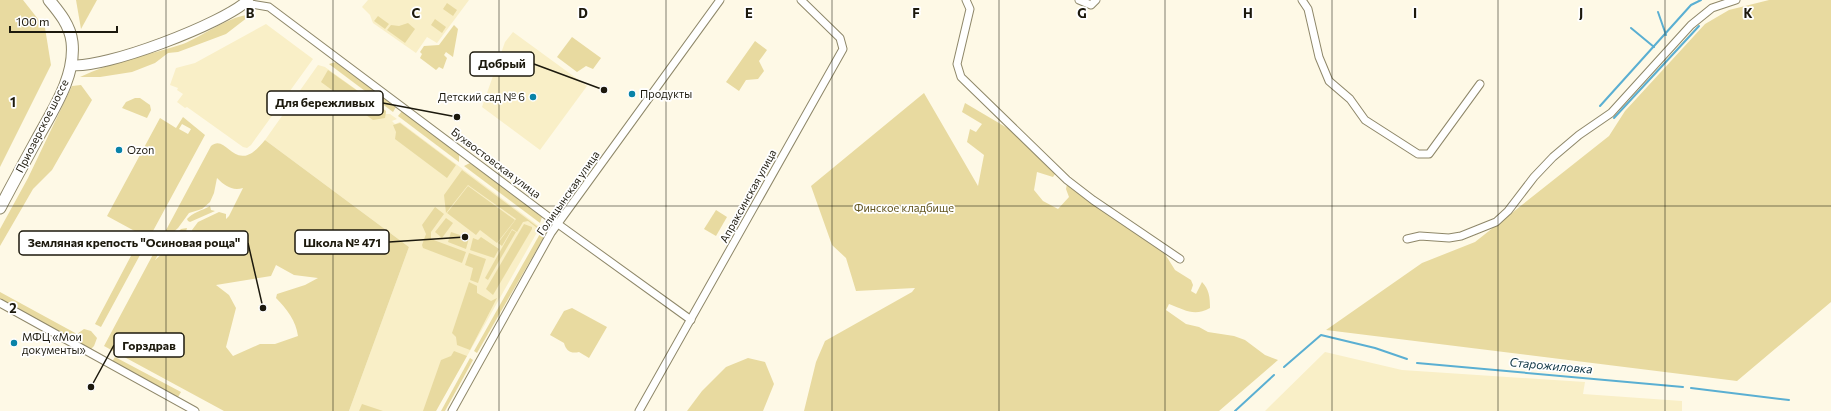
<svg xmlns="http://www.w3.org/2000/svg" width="1831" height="411" font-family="Commissioner,sans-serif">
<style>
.built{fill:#f9efc7}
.green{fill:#e8daa0;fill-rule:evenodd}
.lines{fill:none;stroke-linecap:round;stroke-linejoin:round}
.stream{stroke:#5aafd2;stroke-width:2}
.minor-casing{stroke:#8e8769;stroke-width:9}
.secondary-casing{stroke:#8e8769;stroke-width:12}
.primary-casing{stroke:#8e8769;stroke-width:13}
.minor{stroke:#fff;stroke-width:7}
.secondary{stroke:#fff;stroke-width:10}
.primary{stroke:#fff;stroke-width:11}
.grid{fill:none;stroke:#1c190d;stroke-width:1;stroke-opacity:0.55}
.poi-dot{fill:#0983a8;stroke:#fff;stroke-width:1.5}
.labels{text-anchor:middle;stroke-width:3.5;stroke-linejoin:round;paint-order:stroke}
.poi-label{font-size:11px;fill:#1c190d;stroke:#fff;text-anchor:start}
.street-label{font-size:11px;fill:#1c190d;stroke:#fff}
.park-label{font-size:11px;fill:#61541d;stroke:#fff}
.water-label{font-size:12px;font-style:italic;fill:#0b3342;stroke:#fff}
.grid-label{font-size:13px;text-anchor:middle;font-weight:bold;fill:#1c190d;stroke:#fff;stroke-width:3.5;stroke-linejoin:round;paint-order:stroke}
.leader{fill:none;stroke:#1c190d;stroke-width:1.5}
.callout-dot{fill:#1c190d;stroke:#fff;stroke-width:1.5}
.callout{fill:#fff;stroke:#1c190d;stroke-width:1.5}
.callout-label{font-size:12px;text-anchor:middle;font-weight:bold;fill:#1c190d}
</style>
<rect width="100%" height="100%" fill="#fef9e6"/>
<g class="built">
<path d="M368,0H469L437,43L427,37L416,53L373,23L370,15L362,7Z"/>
<path d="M266,24L313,59L251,145L247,148L243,147L187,107L185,108L177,102L183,94L177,90L178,88L170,85L176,68L195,63Z"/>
<path d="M513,32L587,86L540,150L482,107L505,42Z"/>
<path d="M318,65L325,67L386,111V114H390L397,119L392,121L395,124L400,122L540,227L436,411H349L409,247L265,140Z"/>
<path d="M1325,352L1402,370L1585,382L1583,394L1682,401V411H1265Z"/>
</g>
<g class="green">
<path d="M0,0H23L45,28L51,65L0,167Z"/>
<path d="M76,0H97L81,29Z"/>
<path d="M1769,0H1831V302L1737,381L1326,330L1422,263L1475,242L1609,136L1625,111L1705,24L1729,10Z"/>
<path d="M447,3L457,10L453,16L443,9Z"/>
<path d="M247,15L248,17L226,34L178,52L168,53L155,63L132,72L100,77H80C111,62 149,55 183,44C203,36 226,18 247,15Z"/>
<path d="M378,16L389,24L385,29L374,21Z"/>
<path d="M435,19L446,27L442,33L431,25Z"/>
<path d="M408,23L415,29L405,43L387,30L391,25L399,26Z"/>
<path d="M454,25L458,29L453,57L446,52L444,55L447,58L443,69L439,67L436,70L420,58L422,54L420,52L424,46L439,45Z"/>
<path d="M572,37L601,58L593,69L586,66L577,72L557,57Z"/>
<path d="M755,41L767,50L759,61L764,71L758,79L746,80L739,91L726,82Z"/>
<path d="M336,62L396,107L393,112L329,64Z"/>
<path d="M328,70L386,111L385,118L373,120L321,82Z"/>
<path d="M81,85L92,100L52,170L33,189L0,246V229L28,178L72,86Z"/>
<path d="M924,93L978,186L984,155L967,142L970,129L976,132L982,124L962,112L965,103L1009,129L1055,174L1053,177L1037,172L1034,190L1043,201L1058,209L1069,197L1066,189L1067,184L1093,204L1165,254L1175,270L1191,280L1193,285L1191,291L1196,294L1202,282C1209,289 1210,297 1210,308C1194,317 1185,310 1169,304L1166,310L1186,324L1199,327L1208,332L1234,336L1245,340L1265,355L1278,360L1219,411H804L816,362L825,341L912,292L915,288L856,291L846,258L832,245L811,186Z"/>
<path d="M135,98H140L150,105L151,110L147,118L122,108L126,102Z"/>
<path d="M402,111L459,154V162L398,116Z"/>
<path d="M183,117L205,135L101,327L95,324L142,235L107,216L160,118L176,128ZM182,124L191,129L188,134L179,129Z"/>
<path d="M400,123L456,165L447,178L395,139L396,132L393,125Z"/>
<path d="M265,140L409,247L349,411H224L104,346L211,146C228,132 234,179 265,140ZM217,178C225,186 232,191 243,188L229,216L226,219V214L219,212L198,222L192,230L193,236L184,239L187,228L181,229L170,240L172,245L155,260L168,237L178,228L189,213L202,209L210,202L214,193ZM276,265L294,275L318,278L305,285L277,294L276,298C287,309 296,321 298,336L275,344H260L233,356L226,347L236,308L229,295L216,285L271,276Z"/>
<path d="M470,163L542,217L540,223L464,166Z"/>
<path d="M462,170L538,227L537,228L528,221L523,222L517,232L512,229L502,246L498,243L516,219L468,185L446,213L444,195Z"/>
<path d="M468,186L515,220L497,243L480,230L476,235L447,213Z"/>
<path d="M210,206L211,210L215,211L190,222L188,221L187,219C192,213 203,210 210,206Z"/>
<path d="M435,207L444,214L431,232V239L466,252L462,263L423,248L422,245L426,234L422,225Z"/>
<path d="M716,210L727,217L716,236L704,229Z"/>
<path d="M446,218L453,223L442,238L435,232Z"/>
<path d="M524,224L532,227V229L493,295L486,289Z"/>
<path d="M512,230L516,232L488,280L485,278Z"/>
<path d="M451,232L469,238L466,249L448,242Z"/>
<path d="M541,232L544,234V237L477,353L474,351Z"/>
<path d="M481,237L499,249L494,258L470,250L473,238L478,240Z"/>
<path d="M469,253L486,259L478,283L470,280L473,268L465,265Z"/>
<path d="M469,282L477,286V293L491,301L497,298L470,350L457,345L456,337L452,333Z"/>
<path d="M0,292L77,334L84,329L91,331L97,338L94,346L91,349L0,300Z"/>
<path d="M572,308L607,327L589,358L579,352C571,354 566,351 564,343L550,335L564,311Z"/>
<path d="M454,351L467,356L436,411H423L441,360L451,356Z"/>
<path d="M115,357L181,392L178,397L112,362Z"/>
<path d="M470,358L473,360L445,411H441Z"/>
<path d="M748,358L765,362L774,384L763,411H687L702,391L726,367Z"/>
<path d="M362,404L383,411H359Z"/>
</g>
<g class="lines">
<g class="stream">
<path d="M1658,12L1666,35"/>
<path d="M1631,28L1654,47"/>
<path d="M1600,106L1691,5L1701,0"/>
<path d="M1614,118L1699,26"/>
<path d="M1417,363L1683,387"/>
<path d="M1284,367L1321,335L1375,348L1407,359"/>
<path d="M1691,388L1789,400"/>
<path d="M1235,411L1274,375"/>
</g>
<g class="minor-casing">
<g id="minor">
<path d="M966,0L970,9L957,64L961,77L1067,180L1093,200L1180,259"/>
<path d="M1079,0L1091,5L1096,0"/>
<path d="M1302,0L1308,9L1319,57L1329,81L1350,99L1365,120L1418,154H1429L1480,84"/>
<path d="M245,3L269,7L558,224L691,320"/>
<path d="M1407,239L1420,236L1449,238L1461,236L1496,222L1508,211L1534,177L1553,157L1579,135L1611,113L1691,25L1712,8L1736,0"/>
<path d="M0,303L195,411"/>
<path d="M452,411L551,233L720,0"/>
<path d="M639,411L843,49L840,38L801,0"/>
</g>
</g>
<g class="secondary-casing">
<path id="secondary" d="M71,65C102,70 225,23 248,0"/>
</g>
<g class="primary-casing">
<path id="primary" d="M0,208C12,185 24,163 36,141C52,111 76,77 72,42C70,25 59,12 49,0"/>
</g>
<use href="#minor" class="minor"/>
<use href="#secondary" class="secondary"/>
<use href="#primary" class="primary"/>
</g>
<path class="grid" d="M166,0V411M333,0V411M499,0V411M666,0V411M832,0V411M999,0V411M1165,0V411M1332,0V411M1498,0V411M1665,0V411M0,206H1831"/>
<g class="poi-dot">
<circle cx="632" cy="94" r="4"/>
<circle cx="533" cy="97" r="4"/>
<circle cx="119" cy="150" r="4"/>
<circle cx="14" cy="343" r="4"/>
</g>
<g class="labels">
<g class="poi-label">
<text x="640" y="98">Продукты</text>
<text x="525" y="101" text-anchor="end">Детский сад № 6</text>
<text x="127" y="154">Ozon</text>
<text x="22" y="341">МФЦ «Мои<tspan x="22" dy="13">документы»</tspan></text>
</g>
<g class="street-label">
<text transform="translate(42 126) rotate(-63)" y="4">Приозерское шоссе</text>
<text transform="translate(496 163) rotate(37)" y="4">Бухвостовская улица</text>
<text transform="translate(568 193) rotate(-55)" y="4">Голицынская улица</text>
<text transform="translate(748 196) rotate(-61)" y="4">Апраксинская улица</text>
</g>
<g class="park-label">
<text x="904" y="212">Финское кладбище</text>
</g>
<g class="water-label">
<text transform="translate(1551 366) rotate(5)" y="4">Старожиловка</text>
</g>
</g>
<g class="grid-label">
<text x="250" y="18">B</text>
<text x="416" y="18">C</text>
<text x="583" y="18">D</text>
<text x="749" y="18">E</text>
<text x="916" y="18">F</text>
<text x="1082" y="18">G</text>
<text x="1248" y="18">H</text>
<text x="1415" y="18">I</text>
<text x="1581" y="18">J</text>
<text x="1748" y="18">K</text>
<text x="13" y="107">1</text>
<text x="13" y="313">2</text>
</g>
<path class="leader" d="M604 90L534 64M457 117L383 103M465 237L389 242M263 308L248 243M91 387L114 345"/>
<g class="callout-dot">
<circle cx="604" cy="90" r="4"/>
<circle cx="457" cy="117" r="4"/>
<circle cx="465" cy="237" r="4"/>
<circle cx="263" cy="308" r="4"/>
<circle cx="91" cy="387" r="4"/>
</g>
<g class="callout">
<rect x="470" y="52" width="64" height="24" rx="4"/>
<rect x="267" y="91" width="116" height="24" rx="4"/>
<rect x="295" y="230" width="94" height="24" rx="4"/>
<rect x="19" y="231" width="229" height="24" rx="4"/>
<rect x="114" y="333" width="70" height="24" rx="4"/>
</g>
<g class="callout-label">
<text x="502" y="68">Добрый</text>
<text x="325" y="107">Для бережливых</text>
<text x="342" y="247">Школа № 471</text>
<text x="134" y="247">Земляная крепость "Осиновая роща"</text>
<text x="149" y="350">Горздрав</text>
</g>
<path d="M10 26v6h107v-6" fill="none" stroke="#1c190d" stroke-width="2"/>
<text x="16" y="26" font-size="12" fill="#1c190d" stroke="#ffffff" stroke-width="3" paint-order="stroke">100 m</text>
</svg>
